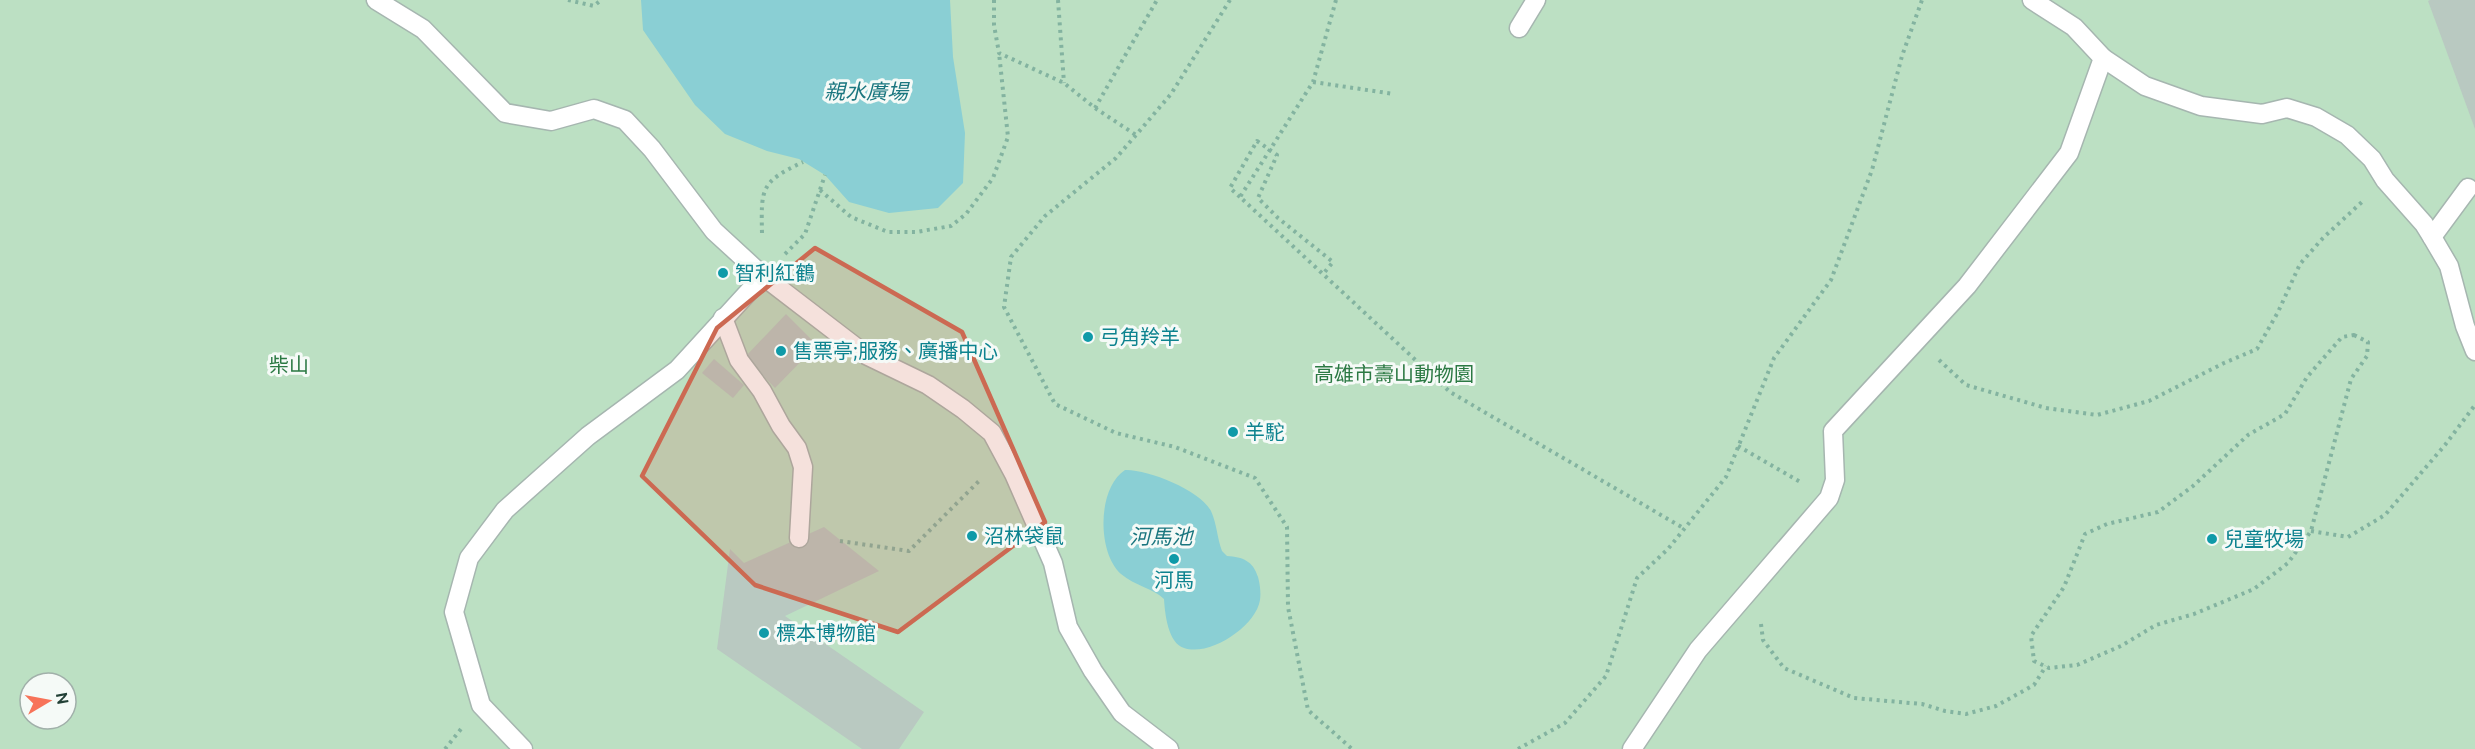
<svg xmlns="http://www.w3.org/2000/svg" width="2475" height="749" font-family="Ubuntu,'Noto Sans TC',sans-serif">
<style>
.green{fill:#bce0c3;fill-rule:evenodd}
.water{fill:#8acfd4}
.building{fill:#b9c9c1}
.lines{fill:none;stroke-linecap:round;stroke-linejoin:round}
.lane-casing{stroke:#a6b6b0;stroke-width:21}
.path{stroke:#83b3a0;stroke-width:4;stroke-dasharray:3 4.5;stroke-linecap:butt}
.lane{stroke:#fff;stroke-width:18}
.path-bridge{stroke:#83b3a0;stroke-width:4;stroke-dasharray:3 4.5;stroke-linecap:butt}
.marked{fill:#cc6952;fill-opacity:0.2;stroke:#cc6952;stroke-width:4.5;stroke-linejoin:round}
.culture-dot{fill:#0f9aa8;stroke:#f5faf7;stroke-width:2}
.labels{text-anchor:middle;stroke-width:6;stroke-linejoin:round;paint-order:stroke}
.culture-label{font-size:20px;fill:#0d838f;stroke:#f5faf7;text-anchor:start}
.park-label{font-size:20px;fill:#2b7943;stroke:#f5faf7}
.water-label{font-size:21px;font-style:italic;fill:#1a767f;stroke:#f5faf7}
</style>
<rect width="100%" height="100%" fill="#e4eee9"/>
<path class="green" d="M0,0H2475V749H0ZM30,683H66V719H30Z"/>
<g class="water">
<path d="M641,0H950L953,57L965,133L963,183L938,208L889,213L849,202L825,175L799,159L767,151L725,134L695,105L643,30Z"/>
<path d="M1125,470C1147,469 1200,490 1211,511C1217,524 1217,538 1222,551L1227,556C1243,557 1253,561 1258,577C1260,584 1261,593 1260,600C1256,626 1210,657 1184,648C1168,643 1165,614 1164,599C1153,588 1135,586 1121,574C1097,553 1097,488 1125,470Z"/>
</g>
<g class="building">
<path d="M2430,0H2475V129L2428,1Z"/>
<path d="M786,314L817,345L775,388L745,357Z"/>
<path d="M714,359L744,385L733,398L702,373Z"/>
<path d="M824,527L879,571L785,616L924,712L899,749H862L717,649L730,549L744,563Z"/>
</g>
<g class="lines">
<g class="lane-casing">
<g id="lane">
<path d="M376,0L423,29L505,113L551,121L594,109L625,120L652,149L714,231L763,276L866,355L928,385L963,409L992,433L1014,474L1053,563L1068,627L1093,671L1122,713L1169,749"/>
<path d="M1519,28L1536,0"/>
<path d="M2103,58L2145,86L2201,106L2262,114L2287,108L2316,117L2347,135L2372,159L2385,180L2424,224L2432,237L2449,266L2465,326L2475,351"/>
<path d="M2432,237L2468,188"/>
<path d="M723,318L739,360L762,391L781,426L797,448L803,467L799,538"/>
<path d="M523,749L481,705L454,612L469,558L505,510L588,436L677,370L763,276"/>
<path d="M1632,749L1698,650L1829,498L1835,480L1833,431L1967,286L2069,153L2103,58L2074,27L2032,0"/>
</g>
</g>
<g class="path">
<path d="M568,0L594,6L601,0"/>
<path d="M994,0V25L999,53L1064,83L1095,108L1136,135"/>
<path d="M1058,0L1064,83"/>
<path d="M1230,0L1171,94L1136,135L1116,158L1045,216L1011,257L1004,307L1055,404L1116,433L1175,447L1255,478L1287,527L1288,607L1308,710L1352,749"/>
<path d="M1313,82L1394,94"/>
<path d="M1095,108L1157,0"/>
<path d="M820,190L851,217L888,232H916L951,226L966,214L993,178L1008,137L999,53"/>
<path d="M1240,197L1230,188L1257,141L1277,155L1258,198L1278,218L1333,262L1323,274"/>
<path d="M762,233C761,187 761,182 803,162"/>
<path d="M785,254L805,234L825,175"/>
<path d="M2354,335L2368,342L2367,356L2351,379L2311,531L2288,563L2254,589L2194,614L2156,625L2121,646L2077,665L2049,668L2034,661L2031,636L2064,587L2085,534L2107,524L2158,512L2193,486L2248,435L2285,414L2307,377L2342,337Z"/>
<path d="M1939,360L1966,385L2046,408L2097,415L2149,401L2224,363L2257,349L2278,312L2300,264L2323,238L2363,201"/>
<path d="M1738,446L1802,483"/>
<path d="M2311,531L2348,537L2385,515L2445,445L2475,405"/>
<path d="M840,541L909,551L981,479"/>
<path d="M1761,624L1763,640L1784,668L1854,698L1922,704L1945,711L1966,714L1996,706L2034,685L2046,666"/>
<path d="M445,749L461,729"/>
<path d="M1518,749L1565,723L1606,676L1637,578L1668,549L1726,477L1774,358L1831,280L1872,170L1902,56L1922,0"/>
</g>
<use href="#lane" class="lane"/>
<path class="path-bridge" d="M1336,0L1313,82L1240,197L1450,392L1685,529"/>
</g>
<path class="marked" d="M815,248L962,332L1045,522L898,632L755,585L642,476L717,328Z"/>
<g class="culture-dot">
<circle cx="723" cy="273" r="6"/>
<circle cx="1088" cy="337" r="6"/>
<circle cx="781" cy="351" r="6"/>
<circle cx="1233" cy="432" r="6"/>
<circle cx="972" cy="536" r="6"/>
<circle cx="2212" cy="539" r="6"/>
<circle cx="1174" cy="559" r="6"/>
<circle cx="764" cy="633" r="6"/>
</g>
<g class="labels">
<g class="culture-label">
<text x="735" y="280">智利紅鶴</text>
<text x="1100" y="344">弓角羚羊</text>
<text x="793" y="358">售票亭;服務、廣播中心</text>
<text x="1245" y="439">羊駝</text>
<text x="984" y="543">沼林袋鼠</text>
<text x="2224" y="546">兒童牧場</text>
<text x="1174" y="587" text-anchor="middle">河馬</text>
<text x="776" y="640">標本博物館</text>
</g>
<g class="park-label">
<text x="289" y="372">柴山</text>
<text x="1394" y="381">高雄市壽山動物園</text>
</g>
<g class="water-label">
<text x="866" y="99">親水廣場</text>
<text x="1161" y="544">河馬池</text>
</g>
</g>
<g transform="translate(48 701) rotate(80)"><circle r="28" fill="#f5faf7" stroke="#a1b0aa" stroke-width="1.5"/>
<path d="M0-4.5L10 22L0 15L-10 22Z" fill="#f77359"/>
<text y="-9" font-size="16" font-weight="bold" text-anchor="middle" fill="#224036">N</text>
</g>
</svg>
